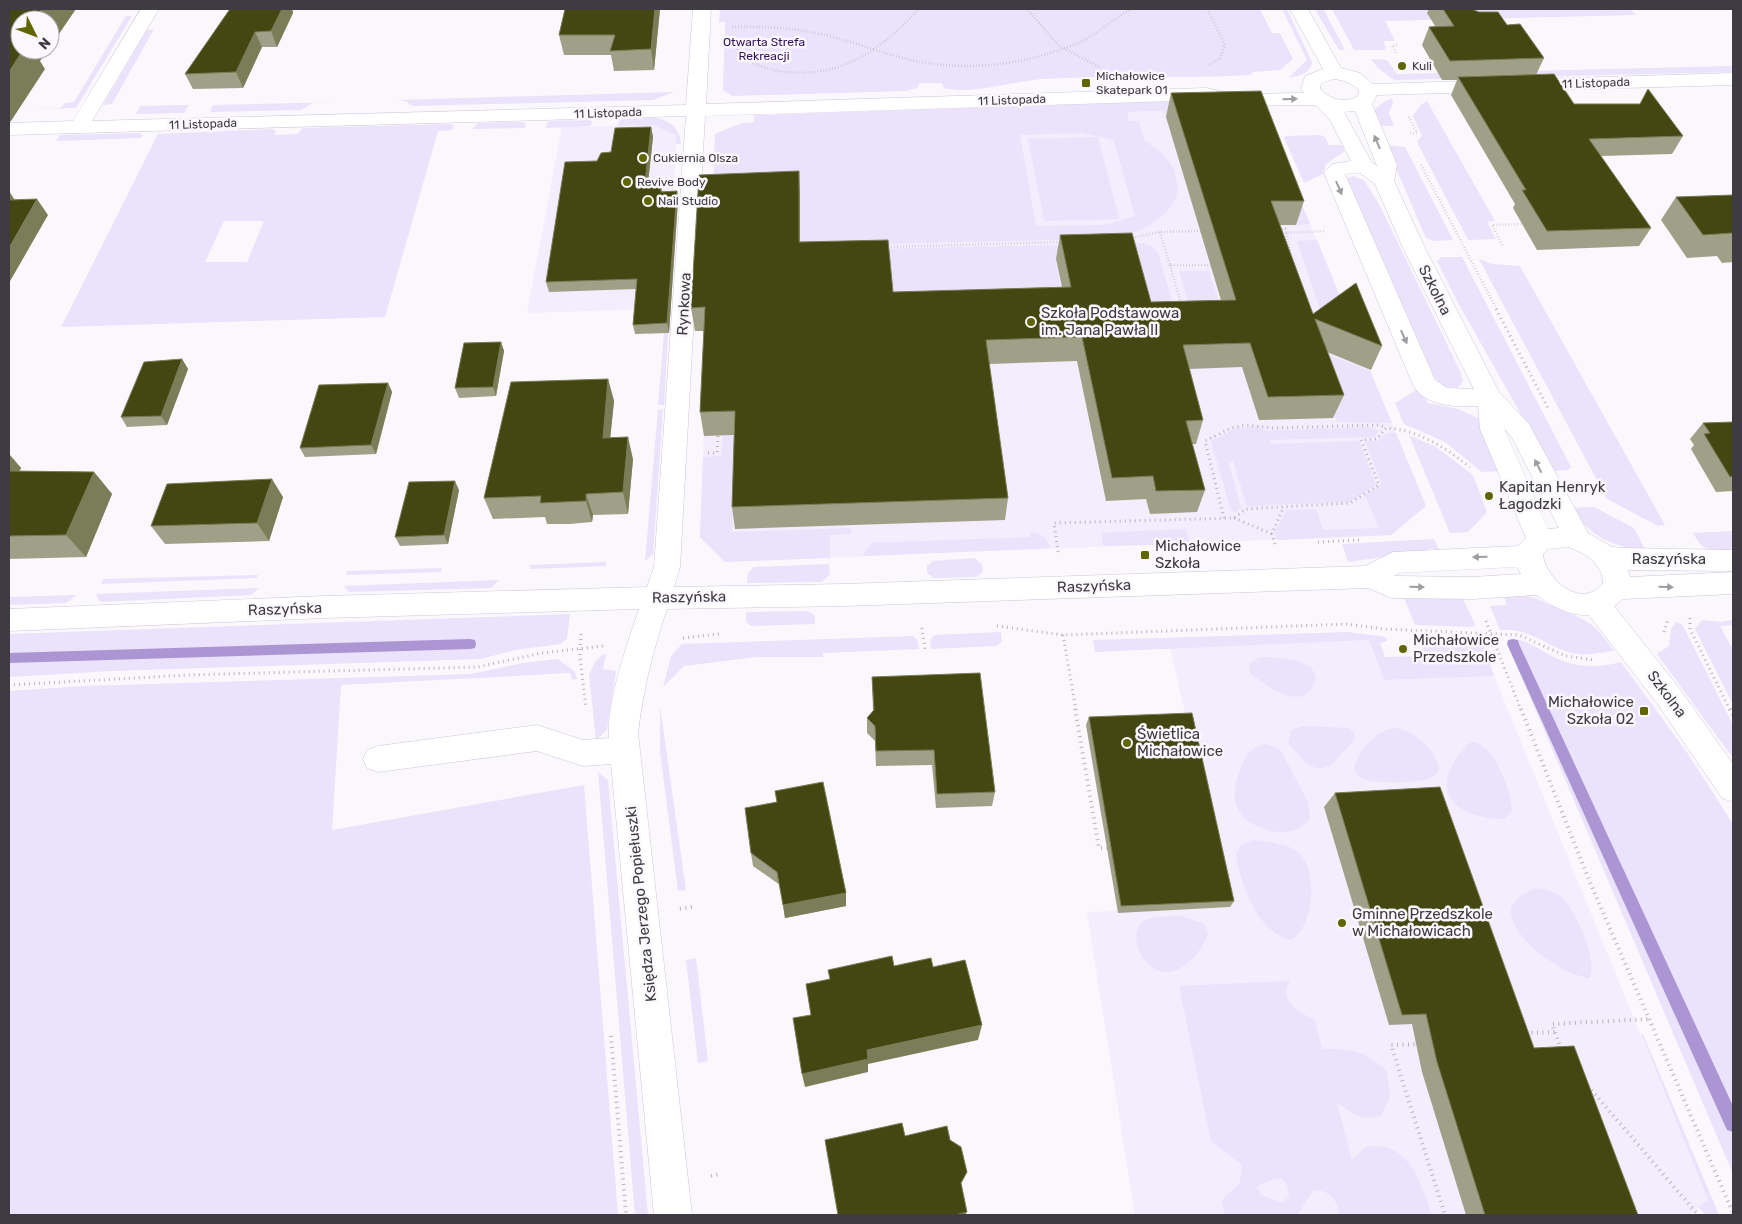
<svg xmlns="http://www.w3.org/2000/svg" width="1742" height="1224" font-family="Rubik,sans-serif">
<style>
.built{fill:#f3edfe}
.green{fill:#ebe2fc;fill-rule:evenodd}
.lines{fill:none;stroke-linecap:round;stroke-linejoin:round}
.stream{fill:#ac95d3;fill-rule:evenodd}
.minor-casing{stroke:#cdc5da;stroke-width:1}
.path-far2{stroke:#b7b5ba;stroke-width:2.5;stroke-dasharray:0.5 2.5;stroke-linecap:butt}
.path-far1{stroke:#b7b5ba;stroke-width:3;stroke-dasharray:1 4;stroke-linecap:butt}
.path{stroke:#b7b5ba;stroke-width:4;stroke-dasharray:1 4.5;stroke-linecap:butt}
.minor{fill:#fff;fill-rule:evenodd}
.wall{fill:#9fa087}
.shaded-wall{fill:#7b7c58}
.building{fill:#444712;stroke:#7b7c58}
.oneway{fill:#9e9da1}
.poi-dot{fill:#606500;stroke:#faf8fc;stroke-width:2}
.labels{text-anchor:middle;stroke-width:5;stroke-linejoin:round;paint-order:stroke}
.far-park-label{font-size:12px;fill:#36125b;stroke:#faf8fc}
.far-poi-label{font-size:12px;fill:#3e3b43;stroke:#faf8fc;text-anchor:start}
.far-street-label{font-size:12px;fill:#3e3b43;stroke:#faf8fc}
.street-label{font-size:15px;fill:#3e3b43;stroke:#faf8fc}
.poi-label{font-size:15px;fill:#3e3b43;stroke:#faf8fc;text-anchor:start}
</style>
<rect width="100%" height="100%" fill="#faf8fc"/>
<g class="built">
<path d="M1240,109L1268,122L1426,506L1391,535L725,562L700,537L715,134L742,123Z"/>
<path d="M653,125L677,135L672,209L655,309L527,313L562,127Z"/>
<path d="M1369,640L1384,680L1494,676L1708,1200L1689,1215H1135L1087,912L1118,911L1119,913L1230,907L1170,648Z"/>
</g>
<g class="green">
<path d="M720,9H1260L1272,33H1280L1293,59L1280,70L1253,72L1250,75C1181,79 1112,75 1043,79C1013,81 972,95 944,88L942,83H920L917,88L906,91L732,96L723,90L725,26V22H719Z"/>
<path d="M1282,9H1287L1312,62C1310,74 1299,76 1288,78L1307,60Z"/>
<path d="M1318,9L1324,10L1345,50H1339L1316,11Z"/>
<path d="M1332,9H1630L1636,15L1385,21L1395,41H1383L1386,48L1384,50H1354Z"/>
<path d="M126,16H132L76,108L9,110L61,108L65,103L74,102Z"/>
<path d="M154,29L112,104L103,105L147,30Z"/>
<path d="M1371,59L1387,60L1397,74L1733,66V72L1394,80L1378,68Z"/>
<path d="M674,92L653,100L413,106L405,101L395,100Z"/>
<path d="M1392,98L1393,102L1389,113L1394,126H1376L1375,109L1382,103Z"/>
<path d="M1168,101L1264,112L1310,224L1296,225L1253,115L1166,117L1164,111L1127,112L1129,121H1139L1144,140L1164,155L1174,169L1178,189L1176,198L1169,209L1160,218L1141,230L1123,236L1094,239L791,246L713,198L715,134L742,123L754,122V115ZM1082,133L1114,140L1135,216L1105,225L1036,226L1020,135Z"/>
<path d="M1427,101L1495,221L1487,222L1496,239L1468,240L1419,146L1417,141L1422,136L1413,116L1421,105Z"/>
<path d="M340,102L313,103L301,110L210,112L213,105Z"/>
<path d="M189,105L184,113L136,114L140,106Z"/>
<path d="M657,118C672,122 679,128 681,144H676V135L653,125L618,126L619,121L623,119Z"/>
<path d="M589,120L592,121L591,126L546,128L547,123L550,121Z"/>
<path d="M523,122L526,124L525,128L473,129L478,123Z"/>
<path d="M451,124L454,126L452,130L438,131L385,317L61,327L158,134L273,129L276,131L274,135L297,134L303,128ZM224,221H264L247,262H205Z"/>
<path d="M140,133L143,135L141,138L56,141L60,135Z"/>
<path d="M1320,135L1325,137L1329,145H1343L1344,152L1326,164L1323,174L1304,183L1284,138L1286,136Z"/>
<path d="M1098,137L1119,219L1044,221L1028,139Z"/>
<path d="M1386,145L1405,147L1453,240L1434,241L1426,238Z"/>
<path d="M1353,176L1364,180L1379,204L1460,371L1463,381L1458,388L1445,387L1435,378L1345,180Z"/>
<path d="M1317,240L1344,306L1324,320L1297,241Z"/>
<path d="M1144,243L1153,247L1158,253L1179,325L1147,333L1129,256L1055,258L1065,312L895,314L877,249Z"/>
<path d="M1441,257H1462L1571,467L1568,470L1553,471L1457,301L1437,261Z"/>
<path d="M1479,259L1493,264L1520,266L1665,525L1658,526L1607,499Z"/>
<path d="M1179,271H1209L1228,330L1195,324Z"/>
<path d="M664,333H668L664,405H658Z"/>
<path d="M1311,350H1317L1370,371L1392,423L1337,422Z"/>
<path d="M1418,389L1428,403L1458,409L1480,419L1500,471L1482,472L1445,442L1404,424L1395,403Z"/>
<path d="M663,409L653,554L645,561L658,410Z"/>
<path d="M1258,426L1266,431L1370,427L1379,431L1375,437L1269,440L1271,444L1359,441L1376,485L1349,502L1247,506L1233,461H1228L1241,508L1234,513L1230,507L1211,441L1236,428Z"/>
<path d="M1388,433H1396L1426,506L1391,535L1277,540L1275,532L1287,510L1316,509L1323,530L1379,528L1365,495L1382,484L1365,441H1378Z"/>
<path d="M777,434L735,457L732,532L850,528L851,534L830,535V558L725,562L700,537L703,457L721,456L723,436Z"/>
<path d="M1409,435L1436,447L1473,475L1487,512L1468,532L1450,533Z"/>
<path d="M1594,507L1634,528L1646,551C1612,546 1591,538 1572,508Z"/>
<path d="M1186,529L1190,544L1103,546L1101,533Z"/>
<path d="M1733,531V552C1710,552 1705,554 1693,533Z"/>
<path d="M1030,532C1042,533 1045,538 1051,548L862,556L871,543L1030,537Z"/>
<path d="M1434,539L1439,550L1430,548L1426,551L1348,562L1342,544Z"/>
<path d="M974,558L982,564L983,571L977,577L934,578L927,573V566L933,561Z"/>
<path d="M606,562V566L530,569V565Z"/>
<path d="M829,564L830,574L822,582L747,583L748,573L754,567Z"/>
<path d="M442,568L441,572L346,575L347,571Z"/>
<path d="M258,575L257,578L101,584L103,579Z"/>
<path d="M499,580L491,588L349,592L344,586Z"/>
<path d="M259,588L251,595L100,602L96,594Z"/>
<path d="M1503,594C1529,594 1532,597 1555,607C1587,621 1593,620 1614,651C1602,652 1590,656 1578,654C1548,650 1535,628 1500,630L1490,606L1507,605Z"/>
<path d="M77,595L66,603L9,605V597Z"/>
<path d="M1462,596L1475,625L1471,627L1415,625L1404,598Z"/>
<path d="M808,611L815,616V624L751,626L746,622V612Z"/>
<path d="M570,614L567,639L560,644L515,650L481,659L112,671L9,677V634Z"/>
<path d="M1702,620L1720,622L1733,620V625L1720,626L1733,650V705L1695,629Z"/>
<path d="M1676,622L1682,624L1733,725V758L1657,654L1669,646L1671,629Z"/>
<path d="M1001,632L1002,642L996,646L931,649L930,640L935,635Z"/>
<path d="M1348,632L1386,637L1387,641L1380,643L1385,657L1425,656L1420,639L1476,641L1484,646L1494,676L1384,680L1369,640L1095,652L1093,640Z"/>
<path d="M913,636L918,641L919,649L823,653V657H757L684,666L663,687L671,656L682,644Z"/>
<path d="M1520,640C1531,643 1541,651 1552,656C1573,668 1598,668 1621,662L1688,754L1733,824V1174L1507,643Z"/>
<path d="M603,654L606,655L603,669L616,671L607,730L596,740L589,675L595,662Z"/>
<path d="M1268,657L1295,660L1311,667L1316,677C1307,716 1269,688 1250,673L1249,665L1258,658Z"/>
<path d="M558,659L575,672L577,679L572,680L570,673L341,685L332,830L584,785L618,1215H9V691L85,686L471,674L523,663Z"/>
<path d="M660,706L686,890L678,891L660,752Z"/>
<path d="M1303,726L1348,728L1354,733L1356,738L1330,766L1318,769L1307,764L1288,743L1291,730Z"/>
<path d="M1396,728C1415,731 1437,750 1439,770C1436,774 1432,778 1427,779C1414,783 1376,784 1364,779C1359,777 1356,773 1354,768C1360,749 1376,730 1396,728Z"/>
<path d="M1471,742C1494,741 1511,793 1512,811L1504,819C1475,819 1436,806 1450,770C1455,759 1462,750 1471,742Z"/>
<path d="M1265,744L1277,748L1282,753L1308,802L1310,819C1297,832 1286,835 1268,830C1236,821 1228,801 1240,770C1245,756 1250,748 1265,744Z"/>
<path d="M598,772L608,780L648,1215H635Z"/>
<path d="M1253,840C1268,842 1291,843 1301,855C1318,874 1313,928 1291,940C1257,932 1241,885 1236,854L1242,844Z"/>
<path d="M1534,888C1546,889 1555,891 1563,899C1575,909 1600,965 1589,978C1562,975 1507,936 1511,907L1519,897Z"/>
<path d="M1181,916L1204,924L1208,934C1203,947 1196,956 1185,965C1151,992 1120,933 1146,920C1156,915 1171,917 1181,916Z"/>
<path d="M696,958L708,1061L698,1063L686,960Z"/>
<path d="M1290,981C1277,1000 1299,1012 1315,1020L1322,1049C1353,1049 1363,1050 1387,1071L1390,1098L1381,1115C1359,1123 1355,1113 1337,1103L1352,1160L1366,1147C1409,1139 1421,1184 1432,1215H1339C1339,1201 1328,1188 1313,1191L1297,1215H1225L1222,1200L1240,1183L1242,1165L1211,1141L1179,986ZM1276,1178C1288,1179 1288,1187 1289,1197L1282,1203L1261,1195L1257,1188L1259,1185Z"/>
<path d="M1641,1034H1643L1719,1215H1706L1698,1207L1708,1200Z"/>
</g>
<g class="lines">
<g class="stream">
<path d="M470,639L475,640L476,644L475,648L470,649L9,663V653Z"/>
<path d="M1513,639L1518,640L1519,644L1733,1106V1132L1727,1130L1507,644L1508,640Z"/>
</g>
<g class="minor-casing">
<path id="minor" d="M141,9H159L92,121L686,105L693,9H711L706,104L1206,88L1233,94L1304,93L1301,89L1305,76L1323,69L1290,9H1308L1341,68L1360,73L1373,84L1733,73V85L1377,95L1372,104L1397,165L1394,181L1426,250L1499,392L1529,424L1588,533L1612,547L1626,548L1733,550V571L1628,570L1630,577L1733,572V594L1623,599L1614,606L1679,688L1733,764V802L1722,798L1659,706L1589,615C1570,616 1552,607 1537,595L1472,599L1392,598L1368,588L844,606L667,609C653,650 643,690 638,733L692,1215H654L611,764L583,766L537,751L378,772L367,768L363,759L367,750L378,746L537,725L583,740L609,738C606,705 628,641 639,609L325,618L9,631V609L325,596L647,587L654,567L686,116L9,135V123L73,121ZM1334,79C1344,80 1351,83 1359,90L1358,96C1345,104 1329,99 1320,89L1321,83ZM1206,100L1233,106L1316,105L1330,120L1351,161L1332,164L1324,173L1413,385C1426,407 1456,407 1478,406L1480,429L1526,538L1518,546L1393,552L1365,566L844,584L674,587L680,567L705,116ZM1353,111H1355L1377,166L1372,163L1344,112ZM1360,173L1375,184L1404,250L1474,389L1447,388L1435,380L1345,174ZM1504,428L1511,436L1559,528L1548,529ZM1568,547C1586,553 1603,564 1603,584C1600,586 1597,590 1594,591C1572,603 1544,574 1543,554L1548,549ZM1517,567L1521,574L1472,577L1394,576L1398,573Z"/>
</g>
<g class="path-far2">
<path d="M1027,9L1058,45L1099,67"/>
<path d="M1207,9L1225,45L1220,58L1209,65"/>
<path d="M1373,9H1377"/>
<path d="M732,27C764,26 795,28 826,35C858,43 888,56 921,62C970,71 1027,64 1073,45C1095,37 1111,20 1131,9"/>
<path d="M734,44C743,60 760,68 778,71C840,80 878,52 919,9"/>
<path d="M1397,45L1392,46L1397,54"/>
<path d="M1409,117L1417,133H1409"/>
<path d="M1421,165L1497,310"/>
<path d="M1279,230L1285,229L1286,233L1325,231"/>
<path d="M1160,232L1170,265H1213"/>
<path d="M1286,233L1292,260"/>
<path d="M1132,238L1160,232L1202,231"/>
<path d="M1502,245L1492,225L1522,224"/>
<path d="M885,247L1063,242"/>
<path d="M1170,265L1181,303"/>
</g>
<g class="path-far1">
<path d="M1496,309L1548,408"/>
<path d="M708,453H717L718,435"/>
<path d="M1224,518L1205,441L1231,428L1245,425L1274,428L1380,425L1386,428"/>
<path d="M1234,518L1272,534"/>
<path d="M1318,542L1362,540"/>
<path d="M1275,544L1272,534L1283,508"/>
<path d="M1058,552L1054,523L1234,518L1246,509L1350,503L1379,485L1361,440L1377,439L1386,428C1419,430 1444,447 1470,467"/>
<path d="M1690,618V629L1730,710"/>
<path d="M1486,621L1521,710"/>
<path d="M997,626L1063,635L1347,624L1383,629L1519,635L1566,656L1594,660"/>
<path d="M922,628L925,649"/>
<path d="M1664,632L1668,619"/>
<path d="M581,634L580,657L586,708"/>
<path d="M1063,635L1076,710"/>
<path d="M683,638L719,634"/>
<path d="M9,685L188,675L477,667L542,653L603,646"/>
</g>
<g class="path">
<path d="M1075,709L1099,848H1107"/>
<path d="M1521,709L1589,880L1733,1213"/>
<path d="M1730,709L1733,715"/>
<path d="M680,909L696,906"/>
<path d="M1526,1033L1555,1032"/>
<path d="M611,1036L626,1215"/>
<path d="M1420,1044L1391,1045L1445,1215"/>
<path d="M1561,1049L1552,1024L1651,1019"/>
<path d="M1588,1086L1698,1215"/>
<path d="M711,1176L720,1174"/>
</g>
<use href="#minor" class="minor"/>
</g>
<g class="wall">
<path d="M230,9H292L293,13L277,47H262L243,88L193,89L185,74Z"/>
<path d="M565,9H660L654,70L614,71L611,55H564L559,35Z"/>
<path d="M1429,9H1471L1507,25L1544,58L1536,75L1574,104H1640L1648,89L1683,136L1672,154L1601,156L1651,228L1639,246L1537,250L1513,208L1515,204L1451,95L1457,80H1442L1422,45L1429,27L1435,26L1427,13Z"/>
<path d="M1171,93L1304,201L1296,225H1280L1313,314L1382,346L1371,370L1327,352L1344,395L1333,418L1259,420L1242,367L1189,369L1203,420L1196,444H1192L1205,490L1197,512L1150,514L1146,499L1106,501L1077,361L989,364L1008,498L1005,520L735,529L732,507L734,435L704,436L700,412L704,331H695L691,308L800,195V242L893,292L1062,287L1056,259L1060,235L1151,302L1221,300L1166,117Z"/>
<path d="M651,127L653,137L648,183L663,191H677L678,200L669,333L635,334L633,325L636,289L549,292L546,282L597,161Z"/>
<path d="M1733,195V262L1722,263L1717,256L1687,258L1661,220L1676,197Z"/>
<path d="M501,342L504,351L496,396L459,398L455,388Z"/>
<path d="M182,359L188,369L167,425L127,427L121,417Z"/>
<path d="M608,379L614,401L610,438L633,459L628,514L593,515L592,522L570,524H547L545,517L493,519L484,498Z"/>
<path d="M388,383L392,392L376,454L305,457L300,448Z"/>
<path d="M1733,422V491L1716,492L1691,449L1694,445L1690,439L1703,423Z"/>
<path d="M9,454L21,468L19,471L94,472L112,494L86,557L9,559Z"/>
<path d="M459,490L448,544L400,546L395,537Z"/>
<path d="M283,497L269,541L165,544L151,526Z"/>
<path d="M872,677L995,792L992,806L936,808L932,765L876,766L875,741L867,733V718L873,711Z"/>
<path d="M1089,717L1234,901L1230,907L1118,913L1086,725Z"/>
<path d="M775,791L846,906L785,918L780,885L753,866L751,853L777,802Z"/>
<path d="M1335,793L1534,1048L1638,1215H1466L1422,1072L1412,1024L1389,1025L1324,807Z"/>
</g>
<g class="shaded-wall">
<path d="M42,9H76L50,47V20H34Z"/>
<path d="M282,9H292L293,13L277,47L271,31Z"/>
<path d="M655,9H660L654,70L651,49Z"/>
<path d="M255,32L262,47L243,88L236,72Z"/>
<path d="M23,50H48L40,61L45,69L11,121L9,122V72Z"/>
<path d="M651,127L653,137L647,192L645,183Z"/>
<path d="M799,171L800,195V267L799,242Z"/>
<path d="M9,191L18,205L9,212Z"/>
<path d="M677,191L678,200L669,333L667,323Z"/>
<path d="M37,199L48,215L9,283V248Z"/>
<path d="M501,342L504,351L496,396L493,387Z"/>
<path d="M182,359L188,369L167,425L161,416Z"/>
<path d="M608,379L614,401L608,460L603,438Z"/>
<path d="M388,383L392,392L376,454L371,445Z"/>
<path d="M628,437L633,459L628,514L623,492Z"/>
<path d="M9,454L21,468L9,494Z"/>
<path d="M94,472L112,494L86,557L66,535Z"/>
<path d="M272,479L283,497L269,541L257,523Z"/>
<path d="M455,481L459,490L448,544L444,535Z"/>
<path d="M586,494L593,515L592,522L586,501Z"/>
<path d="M846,893V906L785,918L783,905Z"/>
<path d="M982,1025L978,1040L868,1064V1072L805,1087L802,1074L867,1050Z"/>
<path d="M967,1212L965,1215H955Z"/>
</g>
<g class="building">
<path d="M9,9H42L34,20H20V40L18,42H20V50H23L9,72Z"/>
<path d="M230,9H282L271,31L255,32L236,72L185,74Z"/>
<path d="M565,9H655L651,49L610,51L615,35H559Z"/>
<path d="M1443,9H1471L1479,12H1498L1507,25L1520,24L1544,58L1450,61L1429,27L1454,26Z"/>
<path d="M1554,74L1574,104H1640L1648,89L1683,136L1589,139L1651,228L1547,231L1522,190H1526L1458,77Z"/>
<path d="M1261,91L1304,201H1271L1313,314L1356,283L1382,346L1315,319L1344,395L1268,397L1250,343L1183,345L1203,420L1186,421L1205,490L1156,491L1153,476L1112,478L1082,337L986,340L1008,498L732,507L735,411L700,412L705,307L691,308L699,175L799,171V242L888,240L893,292L1071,287L1060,235L1132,233L1151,302L1236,300L1171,93Z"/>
<path d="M651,127L645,183L661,182V192L677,191L667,323L633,325L637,279L546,282L565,162L597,161L601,153L611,152L615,128Z"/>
<path d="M1733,195V233L1703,235L1676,197Z"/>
<path d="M37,199L9,248V200Z"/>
<path d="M501,342L493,387L455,388L464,343Z"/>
<path d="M182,359L161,416L121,417L144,362Z"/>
<path d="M608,379L603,438L628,437L623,492L586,494V501L540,503L541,496L484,498L511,382Z"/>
<path d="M388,383L371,445L300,448L319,385Z"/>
<path d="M1733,422V476L1730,477L1704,434L1710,433L1703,423Z"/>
<path d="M9,471L94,472L66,535L9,536Z"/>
<path d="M272,479L257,523L151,526L167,484Z"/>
<path d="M455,481L444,535L395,537L409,482Z"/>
<path d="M980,673L995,792L937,794L934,750L876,751L875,726L867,718L874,710L872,677Z"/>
<path d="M1192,713L1234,901L1121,906L1089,717Z"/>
<path d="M823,782L846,893L783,905L777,872L751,853L745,808L777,802L775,791Z"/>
<path d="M1440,787L1534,1048L1574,1046L1638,1215H1485L1437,1062L1426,1014L1402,1015L1335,793Z"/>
<path d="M892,956L894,966L931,958L933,967L965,960L982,1025L867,1050L868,1059L802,1074L793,1018L811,1015L806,984L830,979L828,970Z"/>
<path d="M902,1123L905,1136L947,1126L950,1140L961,1147L967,1172L961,1183L967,1212L955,1215H838L825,1140Z"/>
</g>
<defs><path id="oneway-solid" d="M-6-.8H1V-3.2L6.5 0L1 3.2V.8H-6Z" transform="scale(1.25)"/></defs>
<g class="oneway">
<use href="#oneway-solid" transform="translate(1290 99) rotate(-2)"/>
<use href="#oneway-solid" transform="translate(1377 142) rotate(-113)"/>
<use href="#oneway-solid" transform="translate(1339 188) rotate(66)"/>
<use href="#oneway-solid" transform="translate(1404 337) rotate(66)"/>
<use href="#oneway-solid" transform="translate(1538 466) rotate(-117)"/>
<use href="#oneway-solid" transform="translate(1480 557) rotate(178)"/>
<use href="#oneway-solid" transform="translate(1417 587) rotate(1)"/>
<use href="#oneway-solid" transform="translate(1666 587) rotate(1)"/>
</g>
<g class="poi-dot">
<circle cx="1402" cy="66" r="5"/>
<rect x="1081" y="78" width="10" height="10" rx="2.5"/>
<circle cx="643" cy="158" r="5"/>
<circle cx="627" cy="182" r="5"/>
<circle cx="648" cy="201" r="5"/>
<circle cx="1031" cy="322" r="5"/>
<circle cx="1489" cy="496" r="5"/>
<rect x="1140" y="550" width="10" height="10" rx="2.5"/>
<circle cx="1403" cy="649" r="5"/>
<rect x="1639" y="706" width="10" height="10" rx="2.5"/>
<circle cx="1127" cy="743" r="5"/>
<circle cx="1342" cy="923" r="5"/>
</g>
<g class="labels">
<g class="far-park-label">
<text x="764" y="46">Otwarta Strefa<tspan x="764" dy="14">Rekreacji</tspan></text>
</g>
<g class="far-poi-label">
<text x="1412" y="70">Kuli</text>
<text x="1096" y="80">Michałowice<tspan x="1096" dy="14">Skatepark 01</tspan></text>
<text x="653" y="162">Cukiernia Olsza</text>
<text x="637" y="186">Revive Body</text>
<text x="658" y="205">Nail Studio</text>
</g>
<g class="far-street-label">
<text transform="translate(1596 83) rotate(-2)" y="4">11 Listopada</text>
<text transform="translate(1012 100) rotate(-2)" y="4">11 Listopada</text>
<text transform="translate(608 113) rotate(-2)" y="4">11 Listopada</text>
<text transform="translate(203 124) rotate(-2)" y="4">11 Listopada</text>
</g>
<g class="street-label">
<text transform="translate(1435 290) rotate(63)" y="5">Szkolna</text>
<text transform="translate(684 304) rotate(-87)" y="5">Rynkowa</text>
<text x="1669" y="564">Raszyńska</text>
<text transform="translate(1094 586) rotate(-2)" y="5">Raszyńska</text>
<text transform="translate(689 597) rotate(-1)" y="5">Raszyńska</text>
<text transform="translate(285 609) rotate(-2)" y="5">Raszyńska</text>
<text transform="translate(1667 694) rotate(53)" y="5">Szkolna</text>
<text transform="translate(641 904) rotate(-96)" y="5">Księdza Jerzego Popiełuszki</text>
</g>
<g class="poi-label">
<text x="1041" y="318">Szkoła Podstawowa<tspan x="1041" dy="17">im. Jana Pawła II</tspan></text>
<text x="1499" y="492">Kapitan Henryk<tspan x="1499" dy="17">Łagodzki</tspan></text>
<text x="1155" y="551">Michałowice<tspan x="1155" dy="17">Szkoła</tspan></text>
<text x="1413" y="645">Michałowice<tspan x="1413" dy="17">Przedszkole</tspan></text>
<text x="1634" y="707" text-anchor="end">Michałowice<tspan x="1634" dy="17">Szkoła 02</tspan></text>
<text x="1137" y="739">Świetlica<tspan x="1137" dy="17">Michałowice</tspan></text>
<text x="1352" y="919">Gminne Przedszkole<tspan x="1352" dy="17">w Michałowicach</tspan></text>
</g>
</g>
<rect width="1742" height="1224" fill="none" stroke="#3e3b43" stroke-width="20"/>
<g transform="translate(35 35) rotate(132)"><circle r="24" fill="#faf8fc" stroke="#afacb2"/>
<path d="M0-4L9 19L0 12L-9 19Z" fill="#606500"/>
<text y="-8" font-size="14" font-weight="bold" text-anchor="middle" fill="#3e3b43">N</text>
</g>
</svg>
